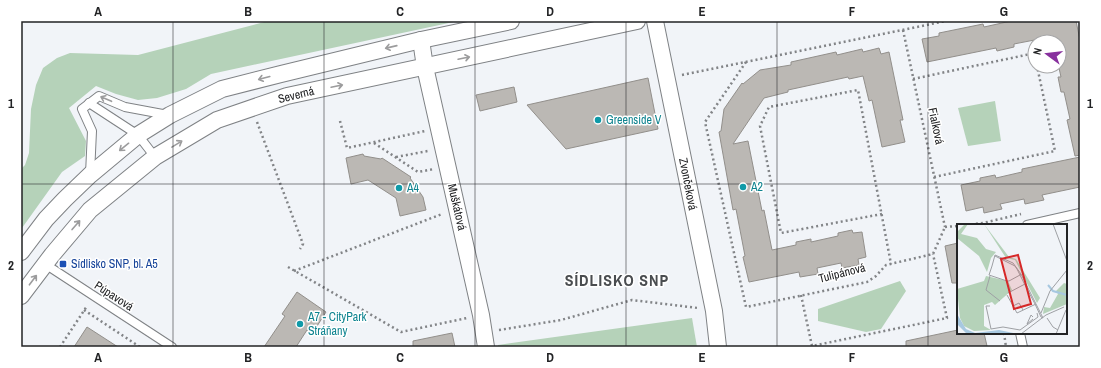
<svg xmlns="http://www.w3.org/2000/svg" width="1101" height="368" font-family="'Archivo Narrow',sans-serif">
<style>
.green{fill:#b5d2b9}
.building{fill:#bbb8b4;stroke:#928f8b}
.lines{fill:none;stroke-linecap:round;stroke-linejoin:round}
.service-casing{stroke:#7f8285;stroke-width:10}
.minor-casing{stroke:#7f8285;stroke-width:18}
.path{stroke:#828487;stroke-width:2.5;stroke-dasharray:2 3;stroke-linecap:butt}
.service{stroke:#fff;stroke-width:8}
.minor{stroke:#fff;stroke-width:16}
.oneway{stroke:#9c9c9d}
.grid{fill:none;stroke:#222325;stroke-width:1;stroke-opacity:0.55}
.culture-dot{fill:#0f9aa8;stroke:#fff;stroke-width:1.5}
.transit-dot{fill:#1a4fb4;stroke:#fff;stroke-width:1.5}
.labels{text-anchor:middle;stroke-width:3;stroke-linejoin:round;paint-order:stroke}
.street-label{font-size:12px;fill:#222325;stroke:#fff}
.culture-label{font-size:12px;fill:#0d838f;stroke:#fff;text-anchor:start}
.transit-label{font-size:12px;fill:#164399;stroke:#fff;text-anchor:start}
.district-label{font-size:16px;font-weight:bold;letter-spacing:1px;fill:#4a4d50;stroke:#fff}
.inset-river{fill:none;stroke:#a7c8e0;stroke-width:2}
.inset-road{fill:none;stroke:#9ea0a4;stroke-width:1}
.view{fill:#d62828;fill-opacity:0.15;stroke:#d62828;stroke-width:2}
.inset-edge{fill:none;stroke:#222325;stroke-width:2}
.neatline{fill:none;stroke:#222325;stroke-width:1.5}
.grid-label{font-size:13px;text-anchor:middle;font-weight:bold;fill:#222325}
</style>
<rect width="100%" height="100%" fill="#f1f4f8"/>
<g class="green">
<path d="M268,21H458L211,74L186,89L157,98L138,100L116,94L96,86L69,108L86,141L85,156L62,172L22,228H21V169L25,165L29,153L31,109L36,85L43,68L57,58L70,53L138,55Z"/>
<path d="M995,101L1001,141L968,146L958,108Z"/>
<path d="M900,281L906,291L881,329L866,332L818,321V309Z"/>
<path d="M692,318L697,347H498V345Z"/>
</g>
<g class="building">
<path d="M1011,21H1076L1080,40V155L1075,156L1067,120L1070,119L1064,92H1061L1058,77H1061L1059,68V42H1051L1050,37L1014,44V47L997,51L996,48L927,62L922,39L939,36V33L983,24L984,27Z"/>
<path d="M879,48L881,54L889,52L903,120H900L905,142L882,147L872,100L869,101L863,76L849,79L848,77L788,90V92L764,98L733,144L748,141L762,211L764,210L772,250L796,245V242L811,239V242L838,236V233L852,230L853,233L862,232L866,257L858,259L859,265L842,268L841,263L817,268L818,274L800,277L799,272L749,282L743,257L745,256L736,209L733,210L719,132L721,131L724,109L742,83L743,84L760,70L791,65V62L836,52L837,55L862,49L863,52Z"/>
<path d="M648,78L658,129L566,149L527,105Z"/>
<path d="M514,87L517,102L480,111L476,95Z"/>
<path d="M363,154L364,156L381,159L382,158L411,177L410,178L423,197L426,210L400,216L396,198L368,180L351,184L346,158Z"/>
<path d="M1080,157V187L1042,195L1044,200L1025,204L1024,199L1000,204L1002,209L984,213L983,207L966,211L961,185L980,181V178L995,175L996,178L1022,172V169Z"/>
<path d="M958,243V283H952L945,246Z"/>
<path d="M297,292L326,312L312,334L307,330L296,347H264L285,316L282,314Z"/>
<path d="M87,327L118,347H74Z"/>
<path d="M958,330V333H984L987,346L979,347H906V341Z"/>
<path d="M452,333L455,347H413V341Z"/>
</g>
<g class="lines">
<g class="service-casing">
<g id="service">
<path d="M89,103L138,135L155,157"/>
<path d="M90,174L92,131L82,109L99,96L125,107L168,115"/>
<path d="M1027,225L1080,213"/>
<path d="M45,264L172,347"/>
<path d="M1020,333L1023,347"/>
</g>
</g>
<g class="minor-casing">
<g id="minor">
<path d="M655,21L714,311L718,347"/>
<path d="M421,40L425,67L481,315L486,347"/>
<path d="M21,252L46,219L65,199L90,175L138,135L170,115L222,89L281,74L421,40L511,21"/>
<path d="M21,296L52,255L90,210L155,157L217,120L287,96L637,21"/>
</g>
</g>
<g class="path">
<path d="M903,30L945,227"/>
<path d="M746,62L705,122L746,307L867,282L876,276L886,265L933,254L945,227"/>
<path d="M682,75L946,21"/>
<path d="M913,79L1035,53V56"/>
<path d="M340,121L347,148L425,131"/>
<path d="M257,122L303,244L300,249"/>
<path d="M374,143L418,172L434,169"/>
<path d="M396,157L428,151"/>
<path d="M934,177L1055,151L1037,66"/>
<path d="M882,214L781,233L760,126L769,107L858,90L891,264"/>
<path d="M966,225L983,223L1021,214"/>
<path d="M945,227L958,226"/>
<path d="M288,267L401,332L467,318"/>
<path d="M294,271L442,214"/>
<path d="M801,295L812,346L947,318L933,254"/>
<path d="M84,310L140,347"/>
<path d="M499,330L561,320L632,300L698,308"/>
<path d="M1004,333L1006,347"/>
<path d="M60,347L87,306"/>
</g>
<use href="#service" class="service"/>
<use href="#minor" class="minor"/>
</g>
<defs><path id="oneway-shaft" d="M-6 0H5M1.5-3L5.5 0L1.5 3" fill="none" stroke-width="1.6" stroke-linecap="round" stroke-linejoin="round"/></defs>
<g class="oneway">
<use href="#oneway-shaft" transform="translate(391 47) rotate(167)"/>
<use href="#oneway-shaft" transform="translate(464 58) rotate(-12)"/>
<use href="#oneway-shaft" transform="translate(264 78) rotate(165)"/>
<use href="#oneway-shaft" transform="translate(337 86) rotate(-12)"/>
<use href="#oneway-shaft" transform="translate(106 99) rotate(-157)"/>
<use href="#oneway-shaft" transform="translate(177 144) rotate(-31)"/>
<use href="#oneway-shaft" transform="translate(124 147) rotate(141)"/>
<use href="#oneway-shaft" transform="translate(76 225) rotate(-49)"/>
<use href="#oneway-shaft" transform="translate(33 280) rotate(-53)"/>
</g>
<path class="grid" d="M173,21V347M324,21V347M475,21V347M626,21V347M777,21V347M928,21V347M21,184H1080"/>
<g class="culture-dot">
<circle cx="598" cy="120" r="4"/>
<circle cx="743" cy="187" r="4"/>
<circle cx="399" cy="188" r="4"/>
<circle cx="300" cy="324" r="4"/>
</g>
<rect class="transit-dot" x="59" y="260" width="8" height="8" rx="2"/>
<g class="labels">
<g class="street-label">
<text transform="translate(296 95) rotate(-14)" y="4">Severná</text>
<text transform="translate(936 126) rotate(78)" y="4">Fialková</text>
<text transform="translate(688 184) rotate(79)" y="4">Zvončeková</text>
<text transform="translate(457 207) rotate(77)" y="4">Muškátová</text>
<text transform="translate(842 273) rotate(-14)" y="4">Tulipánová</text>
<text transform="translate(114 296) rotate(33)" y="4">Púpavová</text>
</g>
<g class="culture-label">
<text x="606" y="124">Greenside V</text>
<text x="751" y="191">A2</text>
<text x="407" y="192">A4</text>
<text x="308" y="321">A7 - CityPark<tspan x="308" dy="14">Stráňany</tspan></text>
</g>
<g class="transit-label">
<text x="71" y="268">Sídlisko SNP, bl. A5</text>
</g>
<g class="district-label">
<text x="617" y="286">SÍDLISKO SNP</text>
</g>
</g>
<g transform="translate(957 224)">
<rect width="110" height="110" fill="#f1f4f8"/>
<path d="M8,0H11L4,10L20,14L29,25L39,28L34,34L30,48L22,32L0,14V8ZM27,0L52,33L59,35L83,74L80,79L58,36L49,34ZM29,52L51,57L55,66L38,81L35,78L27,81V102L34,106L17,107L7,102L3,94L0,65L27,57ZM107,59L110,60V80L86,90L87,83L93,84L101,70L99,67Z" fill="#b5d2b9"/>
<path d="M0,90L9,105L18,109L42,106L61,110H10L0,100Z" fill="#a7c8e0"/>
<path class="inset-river" d="M91,61L96,67L110,71"/>
<path class="inset-road" d="M96,0L110,37M38,32L58,42L60,45L68,61L78,80L84,93L86,94L64,50L56,39L38,31L35,42L32,51L50,57H52L63,51L64,50M33,52L29,66L43,77M51,69L68,60M50,71L60,89L79,80M33,82H29L34,105L46,103L63,106L81,93L80,89M56,82L62,79L66,86M84,89L93,67L110,46M90,94L96,103L101,106M76,95L70,100L74,91L76,93M64,110L89,91L107,83M99,110L109,86"/>
<path class="view" d="M61,31L74,80L57,85L44,35Z"/>
<rect width="110" height="110" class="inset-edge"/>
</g>
<rect width="1101" height="368" fill="none" stroke="#ffffff" stroke-width="44"/>
<g transform="translate(1047 54) rotate(285)"><circle r="19" fill="#ffffff" stroke="#a7a7a8"/>
<path d="M0-3L7 15L0 10L-7 15Z" fill="#88319e"/>
<text y="-6" font-size="11" font-weight="bold" text-anchor="middle" fill="#222325">N</text>
</g>
<rect x="22" y="22" width="1057" height="324" class="neatline"/>
<g class="grid-label">
<text x="98" y="16">A</text>
<text x="248" y="16">B</text>
<text x="400" y="16">C</text>
<text x="550" y="16">D</text>
<text x="702" y="16">E</text>
<text x="852" y="16">F</text>
<text x="1004" y="16">G</text>
<text x="11" y="108">1</text>
<text x="1090" y="108">1</text>
<text x="11" y="270">2</text>
<text x="1090" y="270">2</text>
<text x="98" y="362">A</text>
<text x="248" y="362">B</text>
<text x="400" y="362">C</text>
<text x="550" y="362">D</text>
<text x="702" y="362">E</text>
<text x="852" y="362">F</text>
<text x="1004" y="362">G</text>
</g>
</svg>
